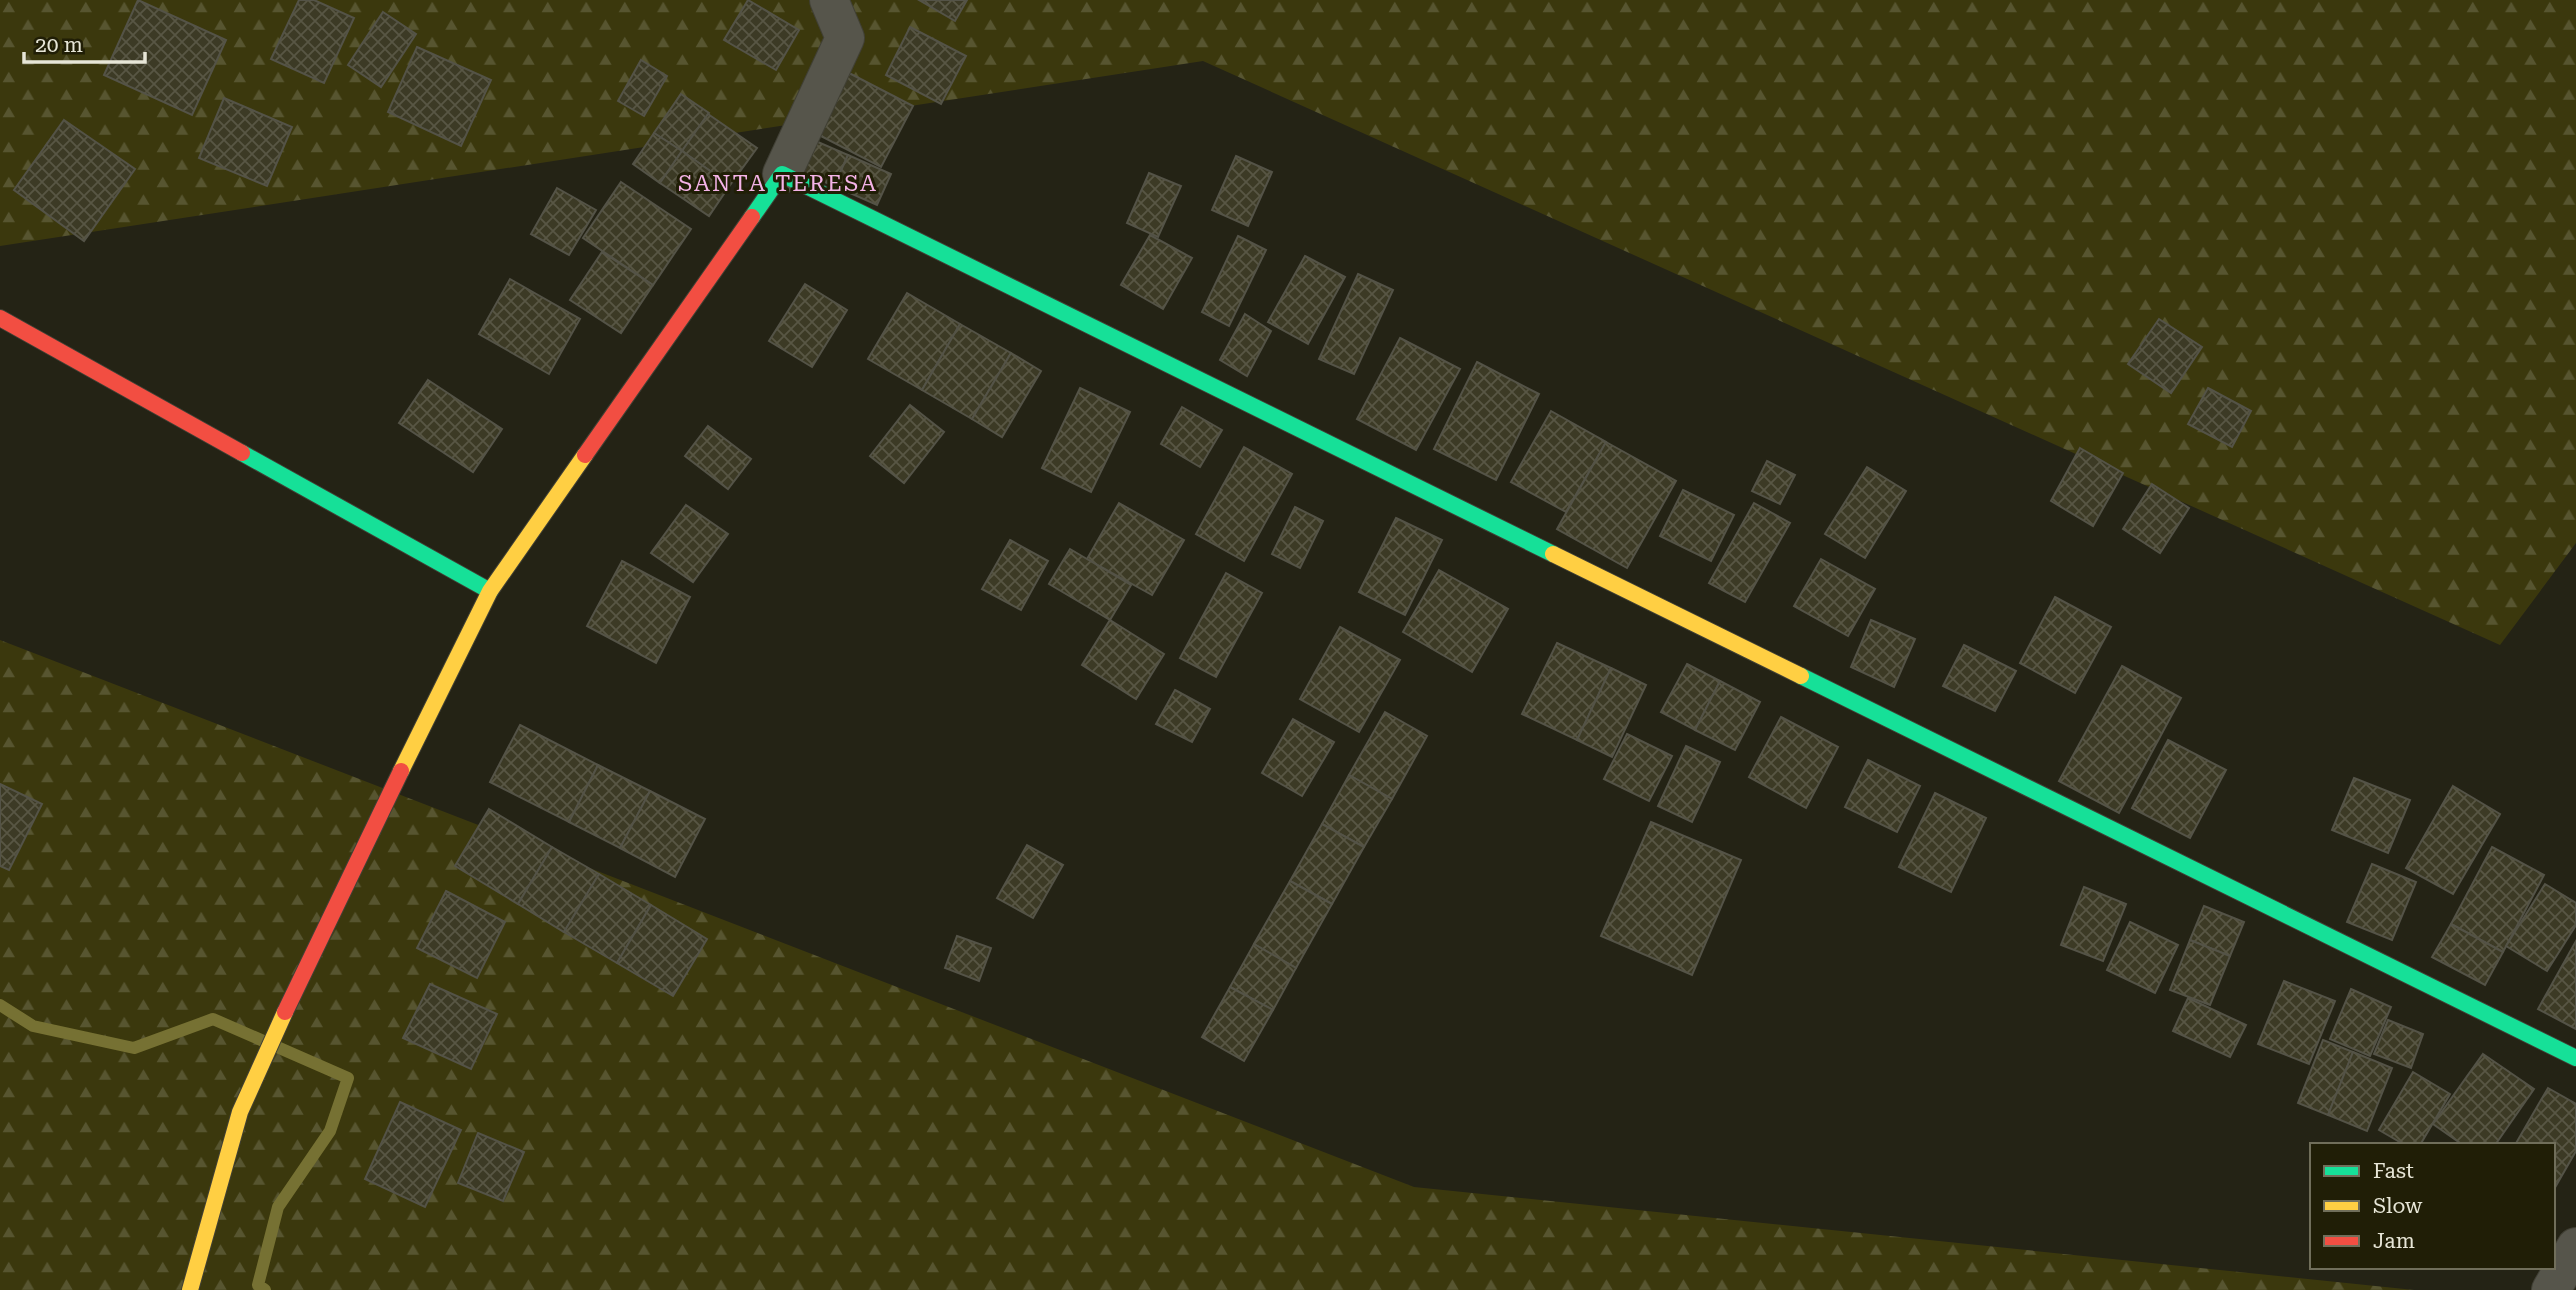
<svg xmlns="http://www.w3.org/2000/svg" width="2576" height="1290" font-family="'Roboto Serif',serif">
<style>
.forest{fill:url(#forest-firs)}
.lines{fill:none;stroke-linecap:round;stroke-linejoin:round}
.stream{stroke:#767133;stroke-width:12}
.building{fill:url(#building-cross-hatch);stroke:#545347;stroke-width:2}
.street-casing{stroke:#414035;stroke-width:40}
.fast-casing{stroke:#414035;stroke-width:18}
.slow-casing{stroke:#414035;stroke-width:18}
.jam-casing{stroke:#414035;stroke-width:18}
.street{stroke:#56554b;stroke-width:38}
.fast{stroke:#16e098;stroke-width:16}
.slow{stroke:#ffcf43;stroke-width:16}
.jam{stroke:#f24e42;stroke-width:16}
.labels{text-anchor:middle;stroke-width:6;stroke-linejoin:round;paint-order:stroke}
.quarter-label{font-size:23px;letter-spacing:2px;fill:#f4b3e7;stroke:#201e06}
</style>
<defs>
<pattern id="forest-firs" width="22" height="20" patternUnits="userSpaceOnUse" patternTransform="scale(1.75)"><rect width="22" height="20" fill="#3b380d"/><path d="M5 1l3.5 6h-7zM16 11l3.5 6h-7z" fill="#575530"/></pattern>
<pattern id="building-cross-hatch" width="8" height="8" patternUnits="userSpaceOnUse" patternTransform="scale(1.75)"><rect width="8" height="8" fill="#3c3a25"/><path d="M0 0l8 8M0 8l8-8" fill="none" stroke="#585644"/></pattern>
</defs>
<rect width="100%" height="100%" fill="#242315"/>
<g class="forest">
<path d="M0,0H2576V543L2500,645L1203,61L0,246Z"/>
<path d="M0,640L1414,1187L2414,1290H0Z"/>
</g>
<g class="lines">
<path class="stream" d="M0,1005L33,1026L134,1048L213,1019L348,1078L330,1131L278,1207L258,1285L265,1290"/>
</g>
<g class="building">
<path d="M138,0L226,40L192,115L104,75Z"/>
<path d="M299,0H314L354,18L324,83L271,59Z"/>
<path d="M748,0L799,30L776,70L724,40Z"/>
<path d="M919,0H967L955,21Z"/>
<path d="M383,12L416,34L381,87L348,65Z"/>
<path d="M910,27L966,56L941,104L886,75Z"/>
<path d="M417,47L491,80L461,146L388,112Z"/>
<path d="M641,60L667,76L644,116L618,101Z"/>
<path d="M849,73L913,106L881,167L817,134Z"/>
<path d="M681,94L709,113L682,151L654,133Z"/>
<path d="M224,98L292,127L267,186L199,158Z"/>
<path d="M708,114L757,148L730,185L682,151Z"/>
<path d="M64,120L135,169L84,241L14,190Z"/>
<path d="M654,133L682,151L660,183L633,164Z"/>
<path d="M811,139L848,155L834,186L797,170Z"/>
<path d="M682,151L730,185L709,216L660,183Z"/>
<path d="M848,155L891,174L877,205L834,186Z"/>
<path d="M1236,156L1272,172L1248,226L1212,210Z"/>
<path d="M1149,173L1181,186L1158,237L1127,223Z"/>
<path d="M621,182L691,229L653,285L583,238Z"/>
<path d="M557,188L596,210L569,255L531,234Z"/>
<path d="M1150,235L1192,258L1163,309L1121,285Z"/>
<path d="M1238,236L1266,250L1229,326L1202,312Z"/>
<path d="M602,252L653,285L621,333L570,300Z"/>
<path d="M1305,256L1345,277L1308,344L1268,322Z"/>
<path d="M1358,274L1393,290L1354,374L1319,359Z"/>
<path d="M510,279L580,319L549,374L479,334Z"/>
<path d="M805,284L847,310L812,367L769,341Z"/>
<path d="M907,293L960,324L922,390L868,359Z"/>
<path d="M1245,314L1271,331L1247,376L1220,360Z"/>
<path d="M2159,319L2202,347L2171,393L2128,364Z"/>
<path d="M960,324L1011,353L972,419L922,390Z"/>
<path d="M1400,338L1460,369L1416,450L1357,419Z"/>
<path d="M1011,353L1041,371L1002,437L972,419Z"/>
<path d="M1477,362L1539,394L1496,480L1434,449Z"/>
<path d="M428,380L502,429L473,472L399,423Z"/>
<path d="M1080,388L1130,412L1091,492L1042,468Z"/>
<path d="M2208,388L2251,411L2232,447L2188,424Z"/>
<path d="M910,405L944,432L904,483L870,456Z"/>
<path d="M1182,407L1222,430L1200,467L1161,444Z"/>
<path d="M1551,411L1606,442L1566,512L1511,482Z"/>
<path d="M708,426L751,459L728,489L685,456Z"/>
<path d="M1606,442L1676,481L1627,568L1557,529Z"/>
<path d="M1244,447L1292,474L1244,561L1196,534Z"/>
<path d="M2080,448L2123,473L2093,526L2051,501Z"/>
<path d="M1767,461L1795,475L1780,504L1752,491Z"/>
<path d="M1867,467L1906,491L1865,558L1825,534Z"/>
<path d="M2152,484L2189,508L2160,553L2123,529Z"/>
<path d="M1683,490L1734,515L1711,561L1660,536Z"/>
<path d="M1119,503L1184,540L1152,595L1087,559Z"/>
<path d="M1754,503L1790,523L1745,602L1709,583Z"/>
<path d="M686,505L728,534L693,582L651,553Z"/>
<path d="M1295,507L1323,521L1300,568L1272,554Z"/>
<path d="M1396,518L1442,540L1405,615L1359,592Z"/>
<path d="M1010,540L1048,561L1021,610L982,589Z"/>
<path d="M1070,549L1131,585L1110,620L1049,584Z"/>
<path d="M1821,559L1875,589L1848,636L1794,606Z"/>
<path d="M622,561L690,597L656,663L587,626Z"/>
<path d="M1439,570L1508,609L1472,672L1403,632Z"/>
<path d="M1226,573L1262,593L1216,677L1180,658Z"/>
<path d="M2055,597L2111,627L2075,693L2020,663Z"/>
<path d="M1110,620L1164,654L1136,699L1082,665Z"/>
<path d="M1871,620L1915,639L1894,687L1851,667Z"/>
<path d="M1340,627L1400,660L1359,732L1300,699Z"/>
<path d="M1557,643L1611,668L1577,740L1522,714Z"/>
<path d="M1964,645L2016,671L1995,711L1943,686Z"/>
<path d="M1687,664L1720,681L1695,730L1661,712Z"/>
<path d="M2122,666L2181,698L2119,813L2059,781Z"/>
<path d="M1611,668L1646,685L1612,757L1577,740Z"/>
<path d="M1720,681L1760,702L1735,750L1695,730Z"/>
<path d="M1175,690L1210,709L1192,742L1156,724Z"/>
<path d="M1385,712L1427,736L1392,799L1349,775Z"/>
<path d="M1781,717L1838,747L1806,808L1749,777Z"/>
<path d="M1293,719L1334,742L1302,796L1262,773Z"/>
<path d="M520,725L598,765L569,822L490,782Z"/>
<path d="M1627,734L1672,756L1649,801L1604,779Z"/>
<path d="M2168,740L2226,770L2190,838L2132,808Z"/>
<path d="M1686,746L1720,762L1692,822L1658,806Z"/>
<path d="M1868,760L1920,786L1897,832L1845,807Z"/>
<path d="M598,765L650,791L620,848L569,822Z"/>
<path d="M1349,775L1392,799L1364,847L1322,824Z"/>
<path d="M2354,778L2410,800L2388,853L2332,830Z"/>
<path d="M0,784L42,804L9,870L0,866Z"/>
<path d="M2453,786L2500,814L2453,894L2406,868Z"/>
<path d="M650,791L705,819L675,877L620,848Z"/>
<path d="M1935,793L1986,818L1951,892L1899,867Z"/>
<path d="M489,809L552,847L518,904L455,866Z"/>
<path d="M1651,822L1741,860L1692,975L1601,936Z"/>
<path d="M1322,824L1364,847L1332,904L1290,881Z"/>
<path d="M1027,845L1063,865L1033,918L997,898Z"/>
<path d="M552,847L599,874L564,932L518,904Z"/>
<path d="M2492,847L2544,875L2503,952L2451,924Z"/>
<path d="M2372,864L2416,882L2392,940L2347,922Z"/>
<path d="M599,874L651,905L617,963L564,932Z"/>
<path d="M1290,881L1332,904L1296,968L1254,944Z"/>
<path d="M2545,884L2576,903V925L2547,971L2506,946Z"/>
<path d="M2084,887L2126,904L2103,961L2061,945Z"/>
<path d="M446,891L505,922L477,978L417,948Z"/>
<path d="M651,905L707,939L673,996L617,963Z"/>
<path d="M2204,906L2244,922L2230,956L2190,940Z"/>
<path d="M2130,922L2178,945L2155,993L2107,970Z"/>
<path d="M2451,924L2503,952L2485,985L2432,957Z"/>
<path d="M957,936L991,948L979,981L945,968Z"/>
<path d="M2190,940L2230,956L2210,1005L2170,990Z"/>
<path d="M2576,941V1029L2538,1009Z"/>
<path d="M1254,944L1296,968L1273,1010L1230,987Z"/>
<path d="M2284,981L2335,1001L2309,1064L2258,1044Z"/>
<path d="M430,984L497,1014L471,1069L403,1038Z"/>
<path d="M1230,987L1273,1010L1244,1061L1202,1037Z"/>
<path d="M2351,989L2391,1007L2370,1056L2330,1039Z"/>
<path d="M2188,998L2246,1025L2230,1057L2173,1031Z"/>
<path d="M2388,1020L2423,1034L2411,1068L2374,1054Z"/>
<path d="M2323,1040L2353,1052L2328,1115L2298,1103Z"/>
<path d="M2353,1052L2392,1068L2367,1131L2328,1115Z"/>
<path d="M2483,1054L2534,1089L2495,1145H2463L2433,1124Z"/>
<path d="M2413,1072L2450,1094L2420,1145H2405L2379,1130Z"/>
<path d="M2548,1088L2576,1104V1151L2553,1191V1145H2515Z"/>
<path d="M400,1102L461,1130L425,1207L365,1179Z"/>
<path d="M478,1133L524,1152L503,1201L458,1183Z"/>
</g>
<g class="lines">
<g class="street-casing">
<g id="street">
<path d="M782,174L845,38L829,0"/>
<path d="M2551,1290L2576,1247"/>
</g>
</g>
<g class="fast-casing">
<g id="fast">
<path d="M752,217L782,174L1553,554"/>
<path d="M242,453L490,591"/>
<path d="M1801,676L2576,1058"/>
</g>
</g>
<g class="slow-casing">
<g id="slow">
<path d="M1553,554L1801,676"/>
<path d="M401,771L490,591L585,455"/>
<path d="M190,1290L240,1112L285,1012"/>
</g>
</g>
<g class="jam-casing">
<g id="jam">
<path d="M0,318L242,453"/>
<path d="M585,455L752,217"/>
<path d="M285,1012L401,771"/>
</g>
</g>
<use href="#street" class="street"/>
<use href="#fast" class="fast"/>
<use href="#slow" class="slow"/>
<use href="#jam" class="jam"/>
</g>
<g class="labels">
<g class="quarter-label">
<text x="778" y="191">SANTA TERESA</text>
</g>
</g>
<rect x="2310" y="1143" width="245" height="126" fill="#201e06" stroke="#706e5a" stroke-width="2"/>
<rect x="2324" y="1166" width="35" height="10" fill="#16e098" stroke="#706e5a" stroke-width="2"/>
<text x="2373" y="1178" font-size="21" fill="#e7e6d7">Fast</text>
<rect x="2324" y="1201" width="35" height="10" fill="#ffcf43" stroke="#706e5a" stroke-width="2"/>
<text x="2373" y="1213" font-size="21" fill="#e7e6d7">Slow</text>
<rect x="2324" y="1236" width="35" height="10" fill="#f24e42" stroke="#706e5a" stroke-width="2"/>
<text x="2373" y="1248" font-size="21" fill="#e7e6d7">Jam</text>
<path d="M24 52v10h121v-10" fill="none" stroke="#e7e6d7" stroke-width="3.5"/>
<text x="35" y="52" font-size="21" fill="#e7e6d7" stroke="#201e06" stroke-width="5" paint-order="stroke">20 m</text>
</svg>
